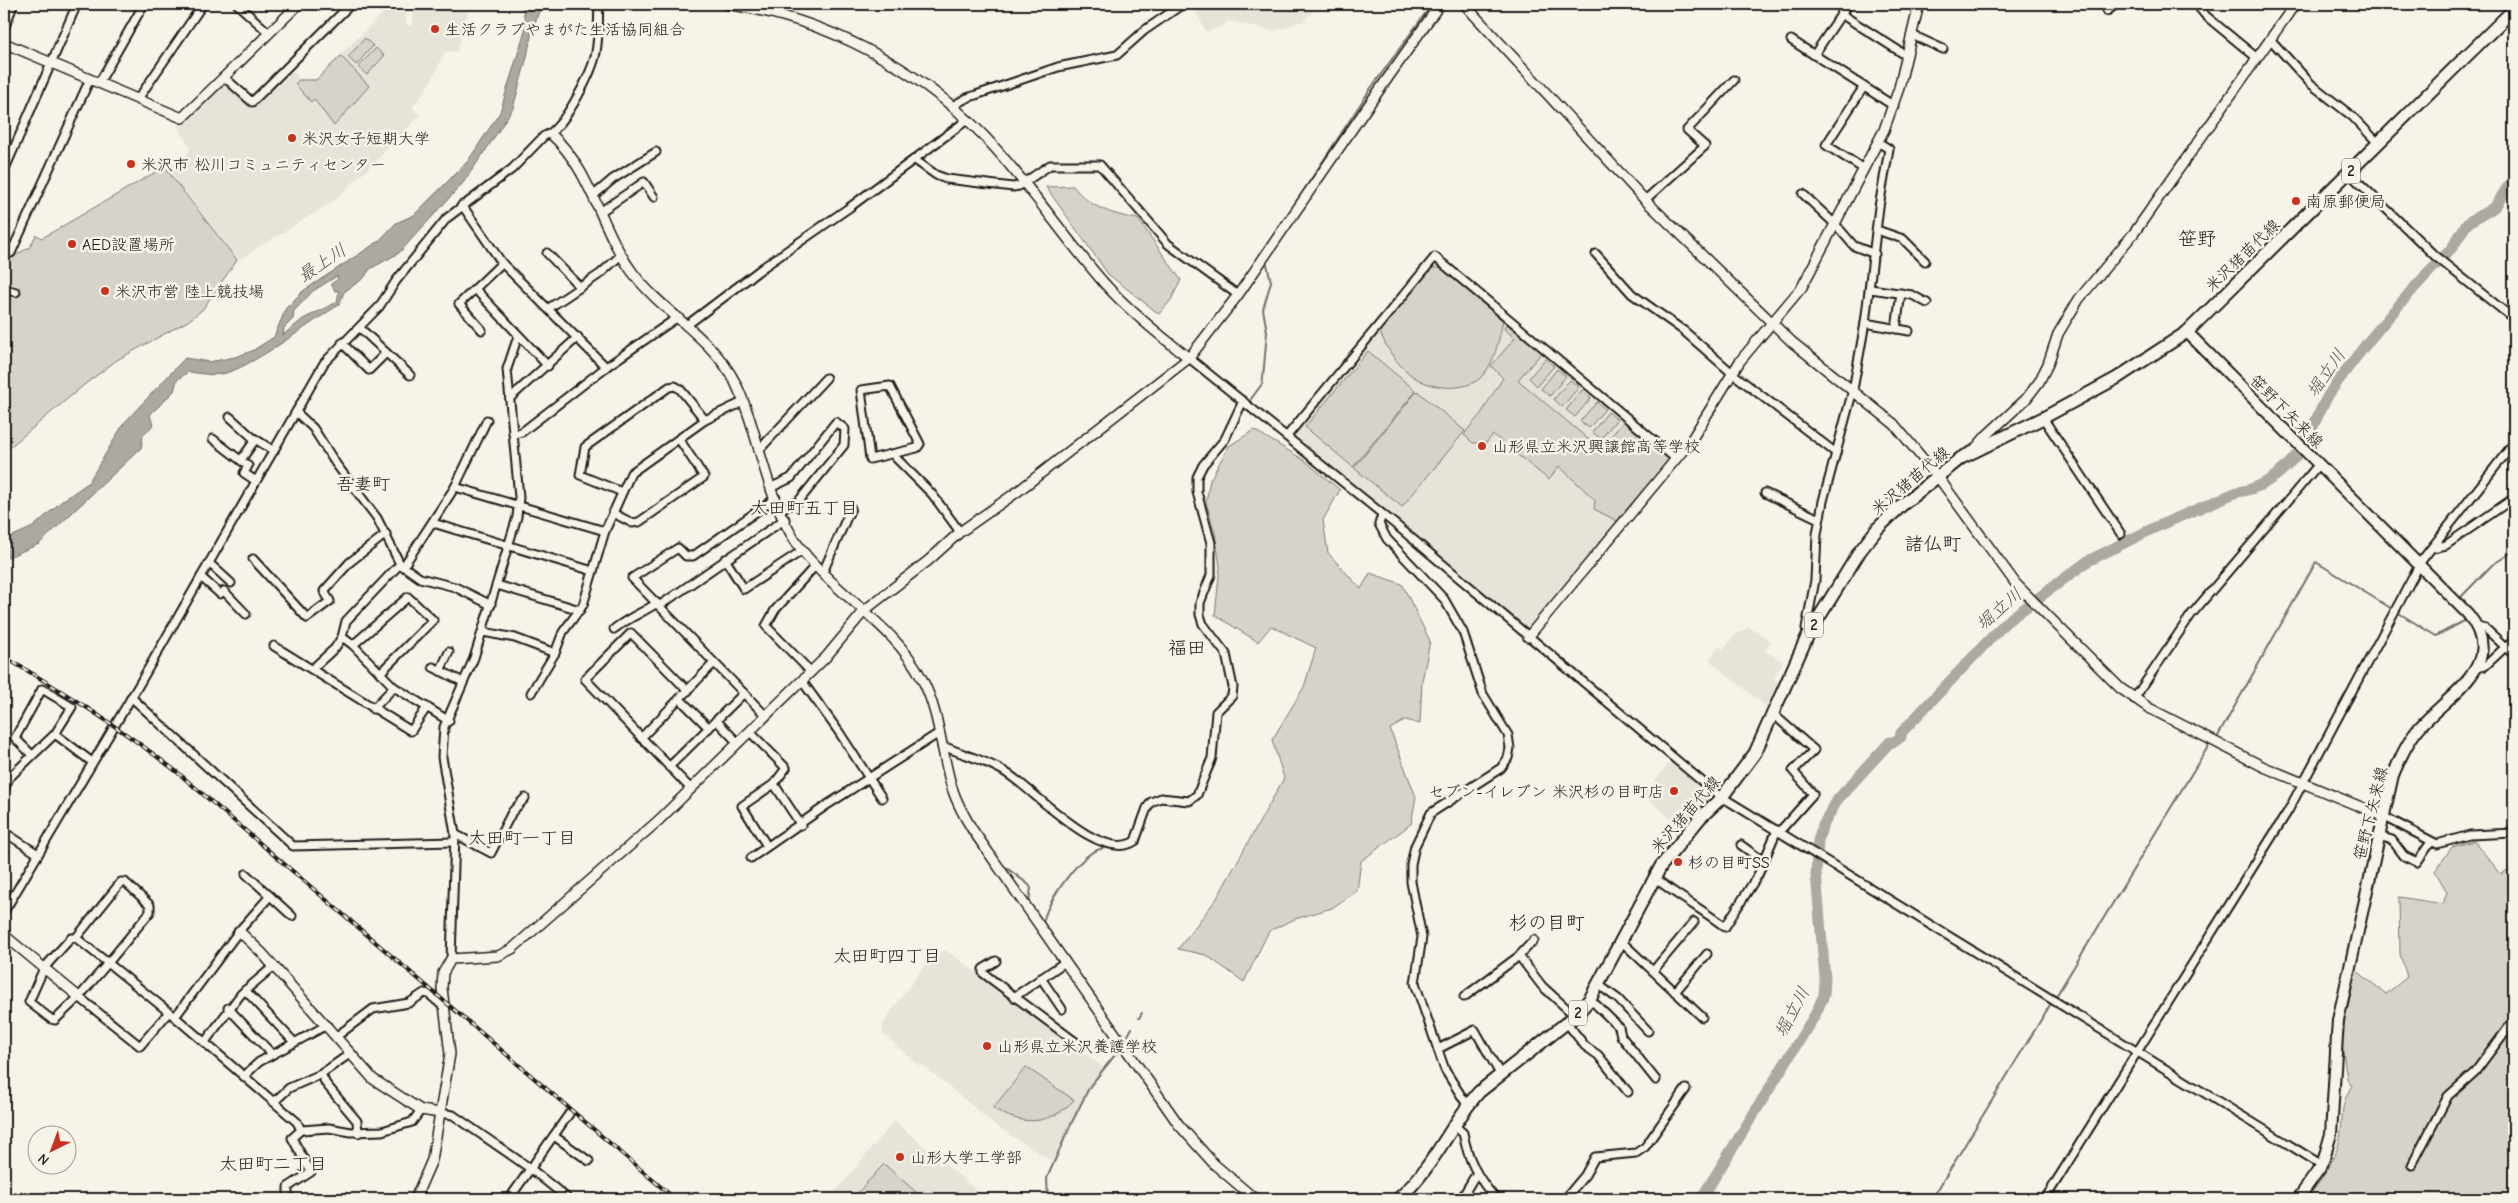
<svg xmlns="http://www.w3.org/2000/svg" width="2518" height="1203" viewBox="0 0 2518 1203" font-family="'Comic Neue','Klee One',sans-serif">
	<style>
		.built { fill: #e6e3d9 }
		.green { fill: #d7d3cb; stroke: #7a7874 }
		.water { fill: #aca9a2; stroke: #72716c; fill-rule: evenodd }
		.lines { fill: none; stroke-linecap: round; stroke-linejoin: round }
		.stream { stroke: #72716c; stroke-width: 2 }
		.river { stroke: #aca9a2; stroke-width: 11 }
		.minor-casing { stroke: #1c1c1c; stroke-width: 11 }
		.tertiary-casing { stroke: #1c1c1c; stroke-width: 12 }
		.secondary-casing { stroke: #1c1c1c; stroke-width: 14 }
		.primary-casing { stroke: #1c1c1c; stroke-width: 15 }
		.minor { stroke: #f7f3e8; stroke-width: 7 }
		.tertiary { stroke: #f7f3e8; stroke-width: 9 }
		.secondary { stroke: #f7f3e8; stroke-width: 10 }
		.primary { stroke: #f7f3e8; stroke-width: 11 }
		.rail-casing { stroke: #1c1c1c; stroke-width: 4 }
		.rail { stroke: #f7f3e8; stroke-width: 2; stroke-dasharray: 5.5; stroke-linecap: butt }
		.poi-dot { fill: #c8321e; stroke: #f7f3e8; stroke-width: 2 }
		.labels { text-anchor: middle; stroke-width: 5; stroke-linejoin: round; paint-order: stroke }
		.shield { fill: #f7f3e8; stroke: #5e5c59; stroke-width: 1 }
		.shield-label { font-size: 15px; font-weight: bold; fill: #1c1c1c }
		.poi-label { font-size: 16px; fill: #1c1c1c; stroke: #f7f3e8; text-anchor: start }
		.street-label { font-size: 16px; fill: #1c1c1c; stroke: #f7f3e8 }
		.water-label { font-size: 18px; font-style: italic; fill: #565452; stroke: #f7f3e8 }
		.neighbourhood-label { font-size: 18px; fill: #1c1c1c; stroke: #f7f3e8 }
		.quarter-label { font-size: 19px; fill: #1c1c1c; stroke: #f7f3e8 }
	</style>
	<rect width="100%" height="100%" fill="#f7f3e8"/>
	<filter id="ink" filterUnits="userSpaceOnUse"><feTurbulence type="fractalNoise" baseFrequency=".02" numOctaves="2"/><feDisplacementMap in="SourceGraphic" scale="10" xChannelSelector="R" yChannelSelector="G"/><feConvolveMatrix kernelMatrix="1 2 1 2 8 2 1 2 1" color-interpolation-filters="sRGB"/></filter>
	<g filter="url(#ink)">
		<g class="built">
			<path d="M415,4H470L457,51L445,52L432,80L412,108L420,115L375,162L331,203L238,260L173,176L171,164L184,161L190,148L177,126L225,79L252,104L289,68L300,79H316L384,12L407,13L406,23L412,27Z"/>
			<path d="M1192,4H1320L1303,21L1275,31L1227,21L1223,26L1206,32Z"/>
			<path d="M1434,259L1672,458L1526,631L1291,435Z"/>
			<path d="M1749,627L1771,641L1765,651L1783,662L1774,679L1782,684L1769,709L1709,660L1719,646L1723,650L1735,635Z"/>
			<path d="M1672,760L1711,793L1712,797L1683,829L1643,795Z"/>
			<path d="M946,950L1104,1068L1090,1086L1053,1162L995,1125L922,1064L919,1066L883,1033L882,1026L892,1010L930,958Z"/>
			<path d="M894,1121L987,1199H817L835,1192Z"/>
		</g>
		<g class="green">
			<path d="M365,38L373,46L356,65L348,57Z"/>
			<path d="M376,48L384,56L367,75L358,67Z"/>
			<path d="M341,56L369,86L334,126L314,99L311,102L295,84L299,80H316Z"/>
			<path d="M166,166L172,177L237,260L202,310L188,321L117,360L84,385L4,452V262L30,247L36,235L42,238Z"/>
			<path d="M1073,186C1089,207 1113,215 1138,219L1181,280L1171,300L1159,314L1108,274L1046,187Z"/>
			<path d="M1431,268H1442L1503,320C1499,339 1495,365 1479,379C1473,384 1465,386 1457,387C1419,391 1393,365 1380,332Z"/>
			<path d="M1507,320L1544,350L1518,380L1600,449L1625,420L1671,458L1617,521L1594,509L1595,500L1559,466L1549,480L1493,435L1486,443H1473L1464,435C1469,426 1480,417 1484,409C1490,398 1496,389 1503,378L1491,366L1515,338L1504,329Z"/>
			<path d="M1368,351L1416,391L1353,467L1305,427Z"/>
			<path d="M1545,359L1554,366L1537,386L1529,378Z"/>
			<path d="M1557,369L1566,376L1550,396L1541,389Z"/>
			<path d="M1570,380L1579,387L1562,407L1554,399Z"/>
			<path d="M1582,390L1591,398L1575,417L1566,410Z"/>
			<path d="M1417,391L1465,431L1402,507L1354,468Z"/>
			<path d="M1597,402L1605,409L1589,428L1580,421Z"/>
			<path d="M1608,412L1617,419L1601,439L1592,432Z"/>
			<path d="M1254,430L1304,460L1340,490L1323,520L1328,553L1361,589L1370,573L1402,584L1430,641L1422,681L1420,724L1406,720L1390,729L1416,797L1411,824L1361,861L1357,891L1332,908L1295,919L1269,931L1244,982L1206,955L1178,949L1217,898L1284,778L1272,740L1304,687L1316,648L1271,626L1258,642L1215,615L1220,567L1215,533L1206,502L1210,480L1229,446Z"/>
			<path d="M2474,841L2501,874L2514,866V1199H2307C2321,1180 2336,1161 2340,1138C2344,1114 2339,1108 2352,1085L2347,1079L2341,1037L2356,970L2386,994L2407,977L2400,954L2399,897L2443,904L2447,892L2435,871L2452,847Z"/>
			<path d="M1026,1067L1074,1100C1051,1125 1022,1127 993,1108Z"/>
			<path d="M884,1164L924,1199H852Z"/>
		</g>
		<path class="water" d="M522,4H540V9L532,31L527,57L513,108L492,141L463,183L399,253L370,269L364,278L344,292L339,305C312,321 250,369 222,374C210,376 200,373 188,372L177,380L174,391L150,415L153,425L143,436L141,448L39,544L4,559V540L33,527L62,501L88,483L124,423L185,358L209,362L235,357L252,351L274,337L286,308L303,291L379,241L396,223L414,215L468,161L500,112L526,27ZM337,276L338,279L331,284L335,291H339L337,302L303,319L283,335L284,328L293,319L294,311L313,291Z"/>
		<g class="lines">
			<g class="stream">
				<path d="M1262,254L1371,88L1432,4"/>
				<path d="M1251,399L1262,384L1263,378L1267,332L1263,309L1271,282L1267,264"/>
				<path d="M1205,468L1225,445L1232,432"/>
				<path d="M1205,510L1214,542"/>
				<path d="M2465,605V601L2461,597L2492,565L2514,551"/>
				<path d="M1213,632L1229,652"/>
				<path d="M1228,705L1237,693"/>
				<path d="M2218,736L2316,562L2436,636L2464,621V615"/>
				<path d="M1158,802L1187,805L1197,801L1215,764L1216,750"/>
				<path d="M968,833L981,850"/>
				<path d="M1123,848L1139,844L1147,819"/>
				<path d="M1003,865L1029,885L1031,888L1029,902L1034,910"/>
				<path d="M1043,923C1047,902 1079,855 1100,849C1105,847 1111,848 1116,848"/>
				<path d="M1090,990L1101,1006"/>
				<path d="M2055,998L2209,745"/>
				<path d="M1139,1018L1142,1013"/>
				<path d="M1125,1041L1132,1028"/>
				<path d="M1048,1199L1047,1178L1071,1124L1090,1086L1119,1050"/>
				<path d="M1932,1199L2050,1005"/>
			</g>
			<path class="river" d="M1701,1199L1815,1015L1824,995L1825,978L1816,874L1818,841L1822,827L1838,799L1890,742H1894L1901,737V733L2006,622L2088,561L2158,526L2237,492C2259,490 2280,475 2294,458C2311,439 2317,412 2331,391C2365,343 2408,293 2449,251C2457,243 2460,232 2468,223C2476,216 2486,214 2494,207C2502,199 2505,187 2514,180"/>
			<defs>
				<g id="minor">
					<path d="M237,4L269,33"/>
					<path d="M2196,4L2206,16L2257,58"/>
					<path d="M2107,11L2117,4"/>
					<path d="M1841,14L1907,56"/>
					<path d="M1912,35L1943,49"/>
					<path d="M2270,39L2311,84L2353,117L2379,144"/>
					<path d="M1791,40L1894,106"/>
					<path d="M1814,55L1848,4"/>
					<path d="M224,77L252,102L351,4"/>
					<path d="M99,83L144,4"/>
					<path d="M1863,88L1826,145L1864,169"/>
					<path d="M138,99L203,4"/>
					<path d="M952,106L967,98L1058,67L1117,55L1145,30L1183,4"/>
					<path d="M915,160L936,175L947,179L1013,187L1019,186L1050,165H1100L1168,244L1238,295"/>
					<path d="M4,171L77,4"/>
					<path d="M2349,173L2435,256L2514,319"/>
					<path d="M1803,194L1836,225L1854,246L1875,254"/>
					<path d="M593,196L613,179L656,152"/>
					<path d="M1645,200L1705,146L1687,130L1734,80"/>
					<path d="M462,205L502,263L606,367"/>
					<path d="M600,212L644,182L654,197"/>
					<path d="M1877,230L1903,239L1925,261"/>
					<path d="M4,253H11L90,79"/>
					<path d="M547,253L580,287"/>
					<path d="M1596,254L1632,294L1684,331L1732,373L1836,453"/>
					<path d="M4,289L16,292"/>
					<path d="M475,289L548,366"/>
					<path d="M1871,289L1912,295L1927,303"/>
					<path d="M549,308L600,274L621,255"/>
					<path d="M1865,323L1909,331"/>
					<path d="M687,325L765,266L850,207L967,120"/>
					<path d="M360,328L410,375"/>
					<path d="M1896,329L1901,293"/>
					<path d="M482,330L459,304L502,263"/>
					<path d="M342,343L369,370L386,353"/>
					<path d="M1189,358L1396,525L1717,794L2322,1165"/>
					<path d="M890,386L920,444L917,448L870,459L861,390Z"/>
					<path d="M510,398L578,337"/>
					<path d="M296,412L313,428L336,464L377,518L400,564L420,578L455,587L491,605"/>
					<path d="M230,417L252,437L274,451"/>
					<path d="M2043,418L2121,534"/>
					<path d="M514,434L522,432L606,367L678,317"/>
					<path d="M1287,436L1435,257L1676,459"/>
					<path d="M213,439L248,466L244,473L256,481"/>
					<path d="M759,450L826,378"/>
					<path d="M895,454L896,458L932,494L960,532"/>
					<path d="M241,460L255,440"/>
					<path d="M455,487L605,531"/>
					<path d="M772,487L791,478L836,422L845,429L844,445L798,502L780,509"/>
					<path d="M622,492L580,475L585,447L669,387L675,386L680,389L705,420"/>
					<path d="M1765,493L1819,519"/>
					<path d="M613,513L632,523L639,522L704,477L679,439"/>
					<path d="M1382,515L1379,524L1387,539L1444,599L1463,632L1483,694L1508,735L1510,748L1508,758L1501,768L1431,813L1415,846L1411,864V882L1422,937L1415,983L1445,1070L1467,1105"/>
					<path d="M433,523L593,571"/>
					<path d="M2432,548L2446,545L2514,498"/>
					<path d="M253,559L307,618L330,601L324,591L350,562L386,534"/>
					<path d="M725,559L744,589L803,550"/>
					<path d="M209,563L231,583"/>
					<path d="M400,564L346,621L342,637L353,645L394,687L449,721"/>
					<path d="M403,567L455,487L487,420"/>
					<path d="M823,572L851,508"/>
					<path d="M201,577L220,594"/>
					<path d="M497,585L580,610"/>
					<path d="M224,591L246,614"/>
					<path d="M659,606L785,519"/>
					<path d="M2477,627L2486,629L2514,655"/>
					<path d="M614,629C628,618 642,613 657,603"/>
					<path d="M483,632L515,638L555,653"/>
					<path d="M1808,635L1806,628L1815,580L1817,534L1823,501L1853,390L1865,323L1879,207L1889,149L1878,142"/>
					<path d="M353,645L408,597L433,620L380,673"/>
					<path d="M274,646L411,731L427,707"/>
					<path d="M433,667L463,682"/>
					<path d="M4,668V665"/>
					<path d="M2477,668L2485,666L2514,639"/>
					<path d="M312,669L335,648L342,637"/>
					<path d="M440,671L449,652"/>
					<path d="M811,672L766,626L775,610L816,565"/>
					<path d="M802,681L839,732L882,798"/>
					<path d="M688,691L631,633L585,679L691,789"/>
					<path d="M531,693L555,653L563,632L583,605L605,531L631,473L705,420L743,402"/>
					<path d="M131,697L293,846L454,842"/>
					<path d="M680,699L709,728"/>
					<path d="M2134,699L2191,615L2319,464"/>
					<path d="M373,709L394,687"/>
					<path d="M1773,714L1814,750L1793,771L1813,794L1780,831"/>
					<path d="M766,716L632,578L678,548L686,556H693L776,498"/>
					<path d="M716,720L738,743"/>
					<path d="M750,732L786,768L774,784"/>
					<path d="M641,738L714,663"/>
					<path d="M942,748H948C967,756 991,762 1008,774C1035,791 1101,864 1135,841L1147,808L1151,802L1161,798L1189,801L1197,795L1212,758L1216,712L1232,696L1233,687L1226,654L1203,624L1200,615V603L1211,575V543L1197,492V477L1203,465L1225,439L1243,401"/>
					<path d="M32,755L15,738L42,689L72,707L55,734L92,762"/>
					<path d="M669,767L744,693"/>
					<path d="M4,790L9,778L55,734"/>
					<path d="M2383,816L2437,844L2470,835L2514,833"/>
					<path d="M4,832L38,854"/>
					<path d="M455,834L491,853L512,812L525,798"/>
					<path d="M2379,836L2392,840L2404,856L2417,862L2431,842"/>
					<path d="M1741,845L1763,861"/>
					<path d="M767,846L742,806L774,784L801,825"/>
					<path d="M751,858L827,805L939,733"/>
					<path d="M246,874L292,916"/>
					<path d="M1655,878C1677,896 1702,909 1725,927L1758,875L1777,830"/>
					<path d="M4,912L140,683L324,363L379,307L396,281L447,218L512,169L544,136C562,132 590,76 595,57C599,41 598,21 599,4"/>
					<path d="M76,938L108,963L150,912V905L125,882H121L76,938H71L44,968L29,1002L51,1019L55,1020L79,997L108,963L175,1017L297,1122L301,1130L329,1128L351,1132L382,1131L412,1122L421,1110"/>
					<path d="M1622,942L1702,1017"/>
					<path d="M1519,956L1542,986L1575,1016"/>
					<path d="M451,959L455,834L442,757L444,727L474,658L517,517L519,497L507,369L518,336"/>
					<path d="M996,961L983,969V973L1081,1046"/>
					<path d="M1653,971L1694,922"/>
					<path d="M1041,978L1062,1009"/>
					<path d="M1599,985L1618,999L1648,1031"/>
					<path d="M245,990L294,1042"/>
					<path d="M1675,992L1707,954"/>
					<path d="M79,997L140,1046L169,1012"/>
					<path d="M1014,997L1065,962"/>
					<path d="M1464,997L1519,956L1534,940"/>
					<path d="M1590,999L1619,1027L1621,1036L1656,1080"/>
					<path d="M228,1008L272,1054"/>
					<path d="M175,1017L239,931L270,896"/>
					<path d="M1567,1023L1585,1046L1598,1055L1628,1092"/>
					<path d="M337,1036L373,1009L409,1003L424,993L429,994L445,1008"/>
					<path d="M205,1042L241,994L274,966"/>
					<path d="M1438,1049L1475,1030L1500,1074"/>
					<path d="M321,1074L326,1084L357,1121L358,1133"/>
					<path d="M244,1076L259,1062L327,1025"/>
					<path d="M274,1102L289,1088L321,1074L351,1053"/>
					<path d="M440,1113L453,1115L531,1169L567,1198"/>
					<path d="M1455,1126L1463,1133C1468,1160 1478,1179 1496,1199"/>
					<path d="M554,1136L589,1161"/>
					<path d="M2412,1165L2448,1096L2475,1072L2514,1020"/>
					<path d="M291,1199L288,1196V1187L311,1172L292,1138L301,1130"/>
					<path d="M509,1199L569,1114"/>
					<path d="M1461,1199L1476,1174"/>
					<path d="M1565,1199L1585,1175L1595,1157L1636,1153L1645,1147L1686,1089"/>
					<path d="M2045,1199L2288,811L2422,560L2514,443"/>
				</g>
				<g id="tertiary">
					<path d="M726,4C823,18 915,65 984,136C1028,182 1062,235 1104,283C1129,311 1159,335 1189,358"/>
					<path d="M1464,4L1645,200L1792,342L1894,424L1938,477L2016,584L2120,688L2149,708L2264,767L2383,816"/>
					<path d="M4,43L182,118L299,4"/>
					<path d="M551,134C593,172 600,229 633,273C663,313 711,336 735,382C760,433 764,494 796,542C832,594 893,622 922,679C940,713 941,752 952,788C957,803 964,816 972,829L1179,1125L1214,1164L1255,1199"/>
					<path d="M1975,449L1987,435L2026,399L2039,382L2048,364L2058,334L2079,299L2134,233L2295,4"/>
					<path d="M1528,637L1690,442L1740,361L1802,287L1884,130L1899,88L1919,4"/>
					<path d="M239,931L262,953L373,1079L421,1110L440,1113"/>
					<path d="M4,935L79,997"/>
					<path d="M415,1199L432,1160L450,1054L442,988L443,973L451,959L498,956L512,949L659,820L826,657L865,610L929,560L960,532L1017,492L1189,358L1238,295L1368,106L1440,4"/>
				</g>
				<g id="secondary">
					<path d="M4,25L12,4"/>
					<path d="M2187,332L2468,614C2509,665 2448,694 2419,728C2407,742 2400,759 2393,775L2338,1020L2331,1134L2322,1165L2298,1199"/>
				</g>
				<path id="primary" d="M1398,1199C1433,1169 1449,1126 1479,1092L1575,1016L1590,999L1661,866L1700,818L1722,797L1755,753L1808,635L1860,551L1878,528L1903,504L1961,458L2043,418L2117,378L2187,332L2514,9"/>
			</defs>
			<use href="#minor" class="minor-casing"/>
			<use href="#tertiary" class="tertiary-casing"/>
			<use href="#secondary" class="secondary-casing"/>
			<use href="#primary" class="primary-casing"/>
			<use href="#minor" class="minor"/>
			<use href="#tertiary" class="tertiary"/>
			<use href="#secondary" class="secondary"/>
			<use href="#primary" class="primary"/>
			<defs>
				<path id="rail" d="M4,657C65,692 122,729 177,772L675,1199"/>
			</defs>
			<use href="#rail" class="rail-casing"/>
			<use href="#rail" class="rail"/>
		</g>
	</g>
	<g class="poi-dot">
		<circle cx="435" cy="29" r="5"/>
		<circle cx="292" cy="138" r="5"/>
		<circle cx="131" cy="164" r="5"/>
		<circle cx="2296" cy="201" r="5"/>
		<circle cx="72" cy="244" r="5"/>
		<circle cx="105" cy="291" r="5"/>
		<circle cx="1482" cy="446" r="5"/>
		<circle cx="1674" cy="791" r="5"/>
		<circle cx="1678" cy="862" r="5"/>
		<circle cx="987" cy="1046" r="5"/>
		<circle cx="900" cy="1157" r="5"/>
	</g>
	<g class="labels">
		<g class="shield">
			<rect x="2342" y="158.5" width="18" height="25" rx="4"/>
			<rect x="1805" y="612.5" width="18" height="25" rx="4"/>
			<rect x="1569" y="1000.5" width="18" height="25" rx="4"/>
		</g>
		<g class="shield-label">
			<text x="2351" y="176">2</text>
			<text x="1814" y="630">2</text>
			<text x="1578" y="1018">2</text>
		</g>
		<g class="poi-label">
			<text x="445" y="35">生活クラブやまがた生活協同組合</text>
			<text x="302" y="144">米沢女子短期大学</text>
			<text x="141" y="170">米沢市 松川コミュニティセンター</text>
			<text x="2306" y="207">南原郵便局</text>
			<text x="82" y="250">AED設置場所</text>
			<text x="115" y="297">米沢市営 陸上競技場</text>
			<text x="1492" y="452">山形県立米沢興譲館高等学校</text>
			<text x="1664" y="797" text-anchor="end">セブン-イレブン 米沢杉の目町店</text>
			<text x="1688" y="868">杉の目町SS</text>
			<text x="997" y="1052">山形県立米沢養護学校</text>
			<text x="910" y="1163">山形大学工学部</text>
		</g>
		<g class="street-label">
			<text transform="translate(2242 255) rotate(-44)" y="6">米沢猪苗代線</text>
			<text transform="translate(2287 411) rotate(45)" y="6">笹野下矢来線</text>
			<text transform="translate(1910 480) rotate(-40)" y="6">米沢猪苗代線</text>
			<text transform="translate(2370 813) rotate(-76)" y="6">笹野下矢来線</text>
			<text transform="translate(1685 814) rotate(-49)" y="6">米沢猪苗代線</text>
		</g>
		<g class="water-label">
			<text transform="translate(322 263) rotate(-34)" y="6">最上川</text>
			<text transform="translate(2326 373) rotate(-55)" y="6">堀立川</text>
			<text transform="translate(1999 609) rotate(-41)" y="6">堀立川</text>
			<text transform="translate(1792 1012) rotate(-62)" y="6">堀立川</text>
		</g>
		<g class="neighbourhood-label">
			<text x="363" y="490">吾妻町</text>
			<text x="804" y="514">太田町五丁目</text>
			<text x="522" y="844">太田町一丁目</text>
			<text x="887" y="962">太田町四丁目</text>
			<text x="273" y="1170">太田町二丁目</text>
		</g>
		<g class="quarter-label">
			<text x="2197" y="245">笹野</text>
			<text x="1933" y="550">諸仏町</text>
			<text x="1187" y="654">福田</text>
			<text x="1547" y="929">杉の目町</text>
		</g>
	</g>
	<rect width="2518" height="1203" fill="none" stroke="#f7f3e8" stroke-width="20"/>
	<rect x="10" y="10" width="2498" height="1183" fill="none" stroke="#1c1c1c" stroke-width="2" filter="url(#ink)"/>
	<g transform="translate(52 1150) rotate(222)"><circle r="24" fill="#f7f3e8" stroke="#9f9d96"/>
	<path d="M0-4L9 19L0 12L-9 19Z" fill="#c8321e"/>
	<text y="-8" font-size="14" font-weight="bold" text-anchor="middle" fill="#1c1c1c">N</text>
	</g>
</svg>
